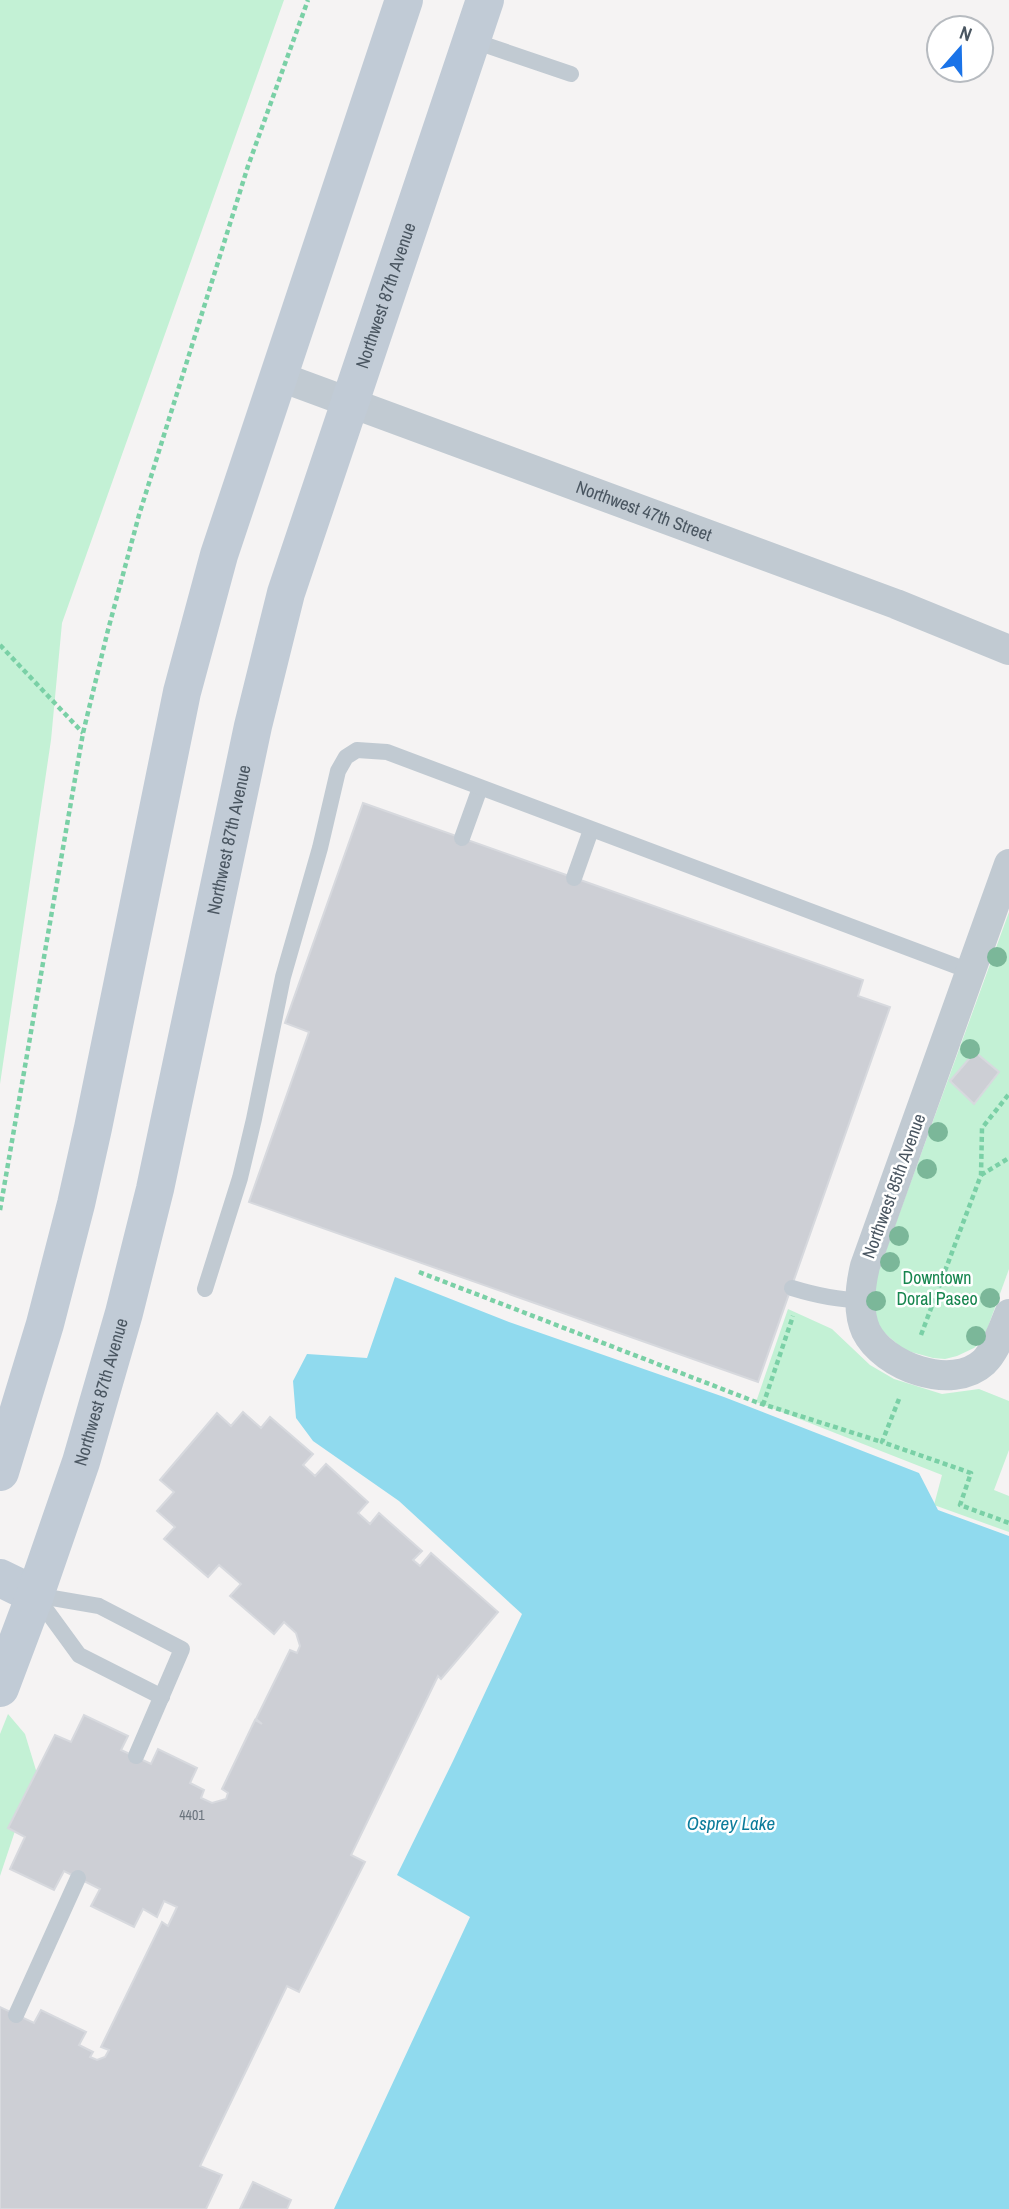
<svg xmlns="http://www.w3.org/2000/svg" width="1009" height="2209" viewBox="0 0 1009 2209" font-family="'Archivo Narrow',sans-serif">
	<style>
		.green { fill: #c3f1d5 }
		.water { fill: #90daee }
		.building { fill: #cdcfd5; stroke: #d7d9de; stroke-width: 2 }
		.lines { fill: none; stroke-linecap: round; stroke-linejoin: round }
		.path { stroke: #7ad0a6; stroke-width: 4.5; stroke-dasharray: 5 3.5; stroke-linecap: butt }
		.lane { stroke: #c1cad2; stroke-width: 16 }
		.street { stroke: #c1cad2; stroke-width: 30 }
		.secondary { stroke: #c1cbd6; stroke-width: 38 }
		.tree { fill: #7bb799 }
		.labels { text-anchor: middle; stroke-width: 5; stroke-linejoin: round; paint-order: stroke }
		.number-label { font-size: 14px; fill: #6b747e }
		.street-label { font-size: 18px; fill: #4a5661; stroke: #fff }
		.park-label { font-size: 18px; fill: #17864f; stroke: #fff }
		.water-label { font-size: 19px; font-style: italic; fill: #0c7c9b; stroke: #fff }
	</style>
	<rect width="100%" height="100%" fill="#f5f3f3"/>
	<g class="green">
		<path d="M0,0H284L62,623L51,740L0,1084Z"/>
		<path d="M1009,912V1269L985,1335L980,1343L974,1348L957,1356L945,1359L933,1358L904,1350L879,1328L871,1308L873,1286Z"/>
		<path d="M788,1309L832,1329L870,1365L894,1379L942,1394L979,1389L1009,1401V1450L994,1490L1009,1496V1532L934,1505L942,1475L756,1402Z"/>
		<path d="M8,1714L25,1734L39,1780L20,1816L0,1876V1734Z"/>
	</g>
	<path class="water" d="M395,1277L509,1322L724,1397L919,1473L938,1510L1009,1536V2209H334L470,1917L397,1875L453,1761L522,1614L399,1501L313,1441L296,1418L293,1381L307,1354L367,1358Z"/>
	<g class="building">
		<path d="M363,803L863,980L858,996L890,1007L758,1382L249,1202L309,1032L285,1023Z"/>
		<path d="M975,1052L999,1072L974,1104L950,1081Z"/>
		<path d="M243,1412L261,1428L270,1417L313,1454L303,1465L315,1476L326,1464L368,1502L358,1513L370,1524L379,1513L422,1551L413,1560L420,1566L431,1553L498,1612L441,1679L438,1676L351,1855L365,1862L299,1992L287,1986L200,2166L222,2175L206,2209H0V2007L34,2023L41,2010L86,2032L79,2045L93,2052L90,2057L97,2060L105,2057L109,2050L101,2047L162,1922L168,1926L177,1907L164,1901L157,1917L143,1909L134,1927L91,1906L100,1889L64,1871L54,1890L10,1869L25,1837L8,1828L55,1735L71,1742L84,1715L128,1736L121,1750L151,1764L158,1749L197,1768L190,1783L204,1790L201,1798L212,1803L226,1799L228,1793L222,1789L255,1720L262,1724L256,1719L290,1650L297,1653L300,1646L296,1633L284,1622L274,1634L230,1596L241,1584L219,1565L208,1577L164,1539L175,1527L157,1511L174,1492L160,1480L217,1413L231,1426Z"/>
		<path d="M253,2182L291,2200L287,2209H240Z"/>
	</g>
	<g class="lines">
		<g class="path">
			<path d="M0,645L83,733"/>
			<path d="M981,1175L1009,1158"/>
			<path d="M0,1210L83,733L108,630L139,515L248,166L308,0"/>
			<path d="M419,1272L756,1402L882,1442"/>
			<path d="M921,1335L981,1175L982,1128L1009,1094"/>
			<path d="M899,1399L882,1442L971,1473L960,1505L1009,1523"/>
			<path d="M763,1405L793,1316"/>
		</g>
		<g class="lane">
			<path d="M471,40L571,74"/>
			<path d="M462,838L480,788"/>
			<path d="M574,878L591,830"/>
			<path d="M792,1288C815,1295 836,1300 860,1300"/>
			<path d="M205,1289L240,1178L254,1119L283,977L320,848L338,771L346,757L357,750L387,752L972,972"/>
			<path d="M35,1595L99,1606L182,1649L136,1756"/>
			<path d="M36,1596L79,1655L162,1697"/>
			<path d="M16,2015L78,1878"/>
		</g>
		<g class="street">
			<path id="s1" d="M278,376L896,604L1009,650"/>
			<path d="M1009,864L865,1266C860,1287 857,1311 866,1331C883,1366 952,1392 984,1362C996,1350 1003,1329 1009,1314"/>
		</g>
		<g class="secondary">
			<path d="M0,1472L45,1324L76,1204L93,1128L182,692L219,555L404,0"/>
			<path d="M0,1578L35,1595"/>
			<path id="s2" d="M0,1688L35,1595L81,1462L124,1313L155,1189L253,726L286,593L485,0"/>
		</g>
	</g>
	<g class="tree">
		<circle cx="997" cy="957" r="10"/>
		<circle cx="970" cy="1049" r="10"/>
		<circle cx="938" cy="1132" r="10"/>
		<circle cx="927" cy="1169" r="10"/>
		<circle cx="899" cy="1236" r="10"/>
		<circle cx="890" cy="1262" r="10"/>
		<circle cx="990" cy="1298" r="10"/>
		<circle cx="876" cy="1301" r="10"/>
		<circle cx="976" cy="1336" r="10"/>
	</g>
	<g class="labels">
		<g class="number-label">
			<text x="192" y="1820">4401</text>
		</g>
		<g class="street-label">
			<text dy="6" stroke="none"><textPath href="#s2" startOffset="1447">Northwest 87th Avenue</textPath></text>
			<text dy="6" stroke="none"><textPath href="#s1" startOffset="390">Northwest 47th Street</textPath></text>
			<text dy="6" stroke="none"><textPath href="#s2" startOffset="880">Northwest 87th Avenue</textPath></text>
			<text transform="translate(894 1186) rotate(-70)" y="6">Northwest 85th Avenue</text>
			<text dy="6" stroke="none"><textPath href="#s2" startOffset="313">Northwest 87th Avenue</textPath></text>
		</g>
		<g class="park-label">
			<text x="937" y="1284">Downtown<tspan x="937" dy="21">Doral Paseo</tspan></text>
		</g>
		<g class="water-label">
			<text x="731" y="1830">Osprey Lake</text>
		</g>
	</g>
	<g transform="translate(960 49) rotate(20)"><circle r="33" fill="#ffffff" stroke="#b7bbc0" stroke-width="2"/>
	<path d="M0-5L12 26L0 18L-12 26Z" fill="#1a73e8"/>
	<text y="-10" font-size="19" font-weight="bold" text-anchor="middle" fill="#4a5661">N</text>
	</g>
</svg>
